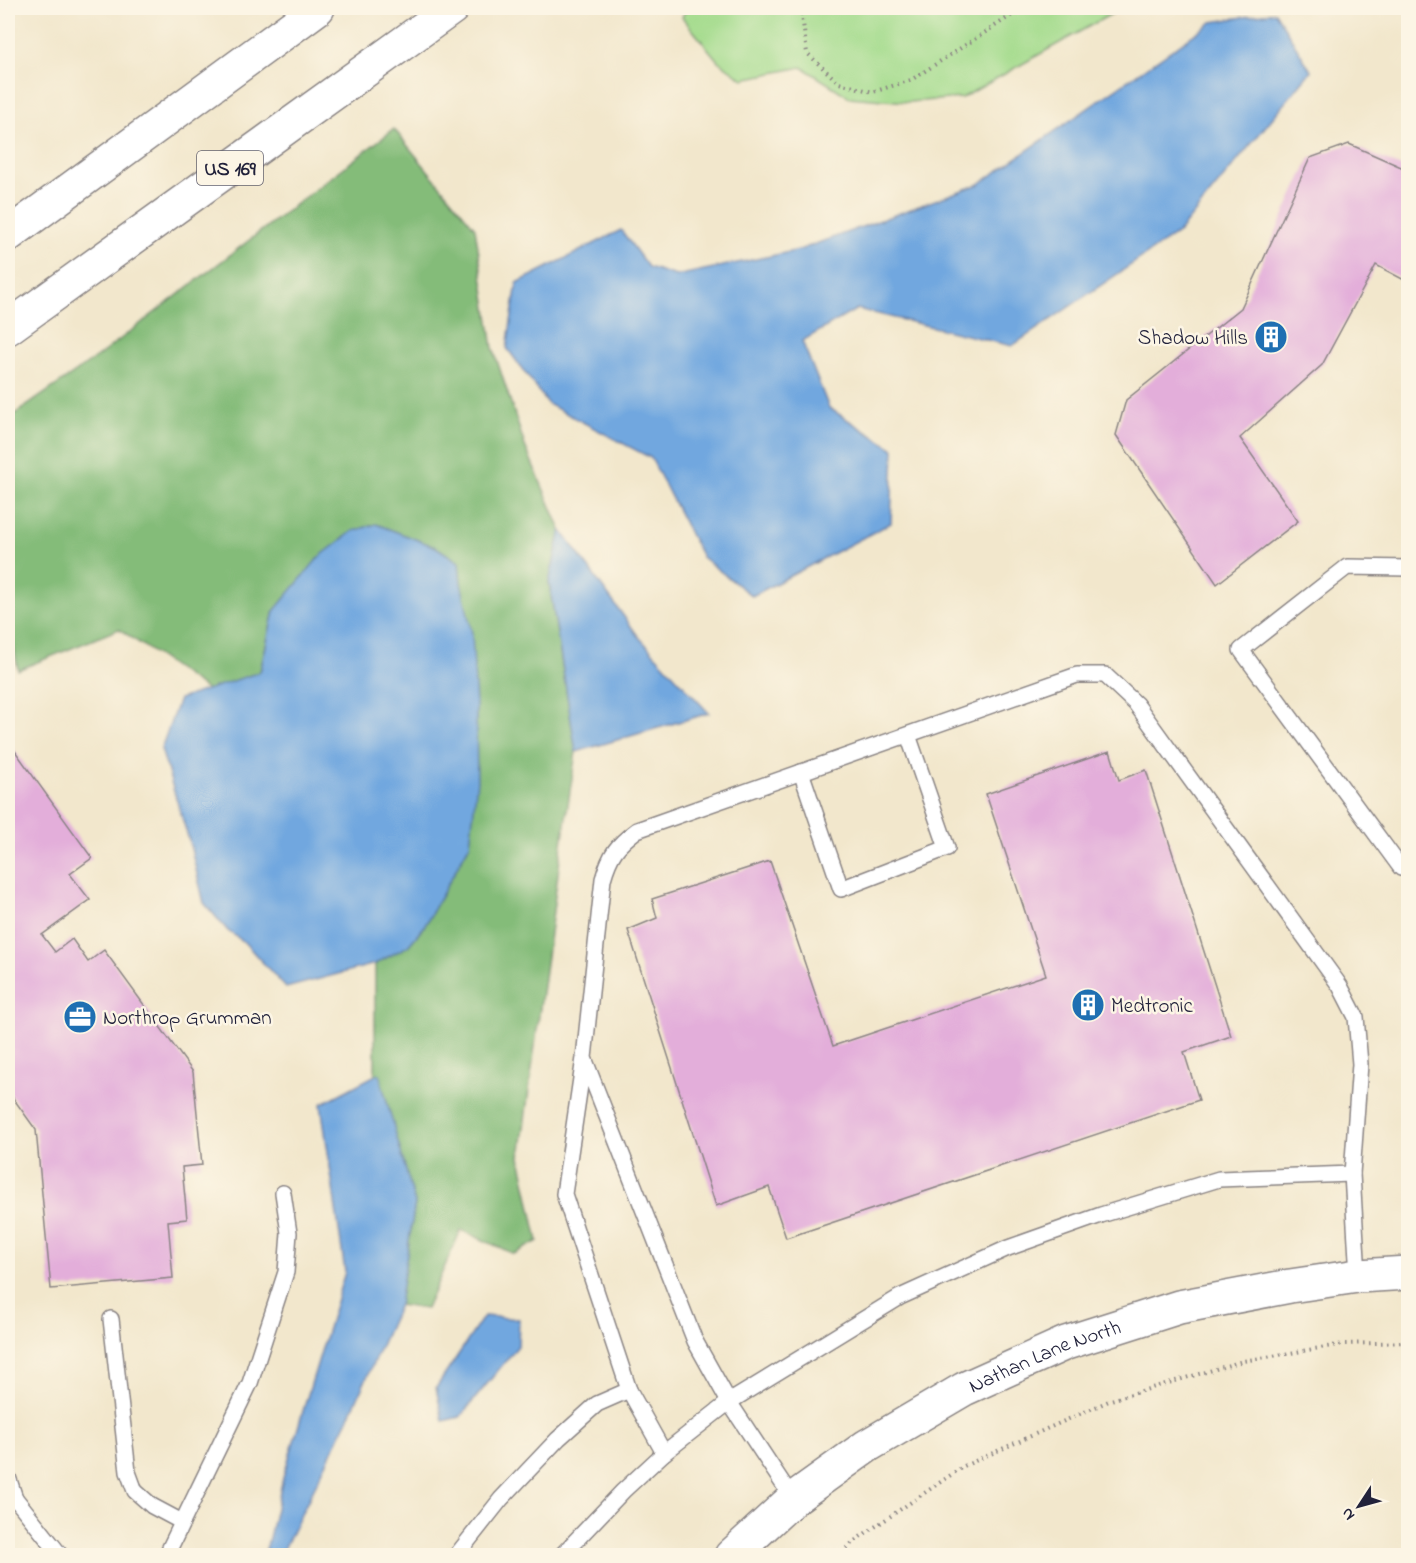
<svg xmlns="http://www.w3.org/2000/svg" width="1416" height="1563" viewBox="0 0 1416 1563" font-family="'Indie Flower',sans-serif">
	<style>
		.green { fill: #a5dc8e; stroke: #647f64; stroke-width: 1.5 }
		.forest { fill: #84bc79; stroke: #536f5a; stroke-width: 1.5 }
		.water { fill: #71a7df; stroke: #4a648d; stroke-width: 1.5 }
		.building { fill: #e3aeda }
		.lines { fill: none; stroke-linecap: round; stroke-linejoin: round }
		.lane-casing { stroke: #8a8484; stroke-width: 18 }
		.secondary-casing { stroke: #8a8484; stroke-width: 36 }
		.highway-casing { stroke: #8a8484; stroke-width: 36 }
		.path { stroke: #8a8484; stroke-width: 4; stroke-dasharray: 1.5 4.5; stroke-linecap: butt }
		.lane { stroke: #fff; stroke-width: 15 }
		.secondary { stroke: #fff; stroke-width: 33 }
		.highway { stroke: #fff; stroke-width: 33 }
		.labels { text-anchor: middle; stroke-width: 5; stroke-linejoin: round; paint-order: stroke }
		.shield { fill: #fcf5e5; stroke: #63616e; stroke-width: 1.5 }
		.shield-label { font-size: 20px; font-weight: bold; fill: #22223b }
		.poi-label { font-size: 21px; fill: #22223b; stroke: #fcf5e5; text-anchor: start }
		.street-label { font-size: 21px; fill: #22223b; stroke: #fcf5e5 }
	</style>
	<rect width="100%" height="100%" fill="#fcf5e5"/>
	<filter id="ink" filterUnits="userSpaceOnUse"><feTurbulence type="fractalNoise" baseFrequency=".0167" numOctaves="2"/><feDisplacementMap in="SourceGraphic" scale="12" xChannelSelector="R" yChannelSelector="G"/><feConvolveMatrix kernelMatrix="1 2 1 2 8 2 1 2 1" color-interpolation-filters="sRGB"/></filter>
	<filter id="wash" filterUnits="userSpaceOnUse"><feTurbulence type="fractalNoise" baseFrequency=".008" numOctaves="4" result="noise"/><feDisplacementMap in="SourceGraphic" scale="24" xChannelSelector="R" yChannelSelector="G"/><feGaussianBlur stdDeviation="1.35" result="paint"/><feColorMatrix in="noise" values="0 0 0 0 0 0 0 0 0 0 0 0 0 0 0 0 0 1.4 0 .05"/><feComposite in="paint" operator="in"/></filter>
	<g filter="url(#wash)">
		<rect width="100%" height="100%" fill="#f2e7cc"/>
		<path class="green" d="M687,8H1119L1120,9L962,98L908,102L849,97L802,67L743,79L718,61L682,17Z"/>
		<path class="forest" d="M394,129L475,228L493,348L525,446L561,530L549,583L576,752L562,844L520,1157L538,1241L514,1254L461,1230L426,1309L399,1305L415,1203L375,1075V964L408,946L424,927L470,844L459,562L274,611L260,672L207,690L119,629L18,670L8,613V419L97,357Z"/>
		<g class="water">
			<path d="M1275,12L1311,71L1179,232L1012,346L857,309L802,341L829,408L894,449L891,523L752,596L702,557L651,458L548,404L507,348L517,283L621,230L648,267L676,276L799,250L979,184L1212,22Z"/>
			<path d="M376,524L436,547L459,562L461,583L472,633L476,704L477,781L470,844L424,927L408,946L375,964L286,988L244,942L228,931L204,903L189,840L161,749L179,699L260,672L274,611L319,557L353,531Z"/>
			<path d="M561,530L638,636L709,713L576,752L549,582Z"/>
			<path d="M379,1073L415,1203L399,1305L351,1413L281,1555H265L284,1474L345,1272L321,1104Z"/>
			<path d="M484,1316L519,1319L518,1346L460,1417L443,1421L436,1388Z"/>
		</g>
		<g id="blocks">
			<g class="building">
				<path d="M1349,144L1408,170V282L1376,265L1322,365L1240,438L1298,521L1217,584L1116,435L1126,400L1241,308L1310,158Z"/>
				<path d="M10,744L92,858L70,874L90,900L42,935L55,952L72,939L88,962L104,950L193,1072L202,1165L182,1167L187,1219L168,1221L173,1278L51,1289L36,1130L8,1091V746Z"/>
				<path d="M1110,751L1119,780L1146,770L1231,1036L1184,1052L1199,1100L786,1238L769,1187L716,1206L628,930L657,918L652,899L770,861L833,1046L1046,975L986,794Z"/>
			</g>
		</g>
	</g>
	<g filter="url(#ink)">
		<use href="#blocks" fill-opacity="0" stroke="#8a8484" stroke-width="1.5"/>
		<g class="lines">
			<defs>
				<g id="lane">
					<path d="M1408,568L1347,567L1241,650L1401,868L1408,863"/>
					<path d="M801,772L841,889L947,848L908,735"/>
					<path d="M1352,1174L1358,1276"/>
					<path d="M111,1319L128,1472L135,1491L152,1506L182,1522"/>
					<path d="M629,1390L664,1453"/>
					<path d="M8,1477L15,1498"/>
					<path d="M8,1501L15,1498L61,1556"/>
					<path d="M166,1556L250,1383L286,1272L289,1233L283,1193"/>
					<path d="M456,1556L501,1499L558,1439L597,1404L629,1390L564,1194L584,1058L603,879C610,854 617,845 637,830L1077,675H1105L1136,704L1340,986L1356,1017L1360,1064L1352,1174L1219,1179L1101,1215L1008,1248L900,1297L729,1402L695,1341L584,1058"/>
					<path d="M561,1556L623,1491L664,1453L729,1402L793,1499"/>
				</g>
				<g id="secondary">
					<path id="s1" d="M731,1556L793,1499L867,1446L964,1389L1066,1343L1179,1307L1290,1286L1358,1276L1408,1273"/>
				</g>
				<g id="highway">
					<path d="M8,235L318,8"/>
					<path d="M8,328L452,8"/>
				</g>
			</defs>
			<use href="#lane" class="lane-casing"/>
			<use href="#secondary" class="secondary-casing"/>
			<use href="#highway" class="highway-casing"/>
			<g class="path">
				<path d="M801,8L807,53L839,83L873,92L911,80L1023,8"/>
				<path d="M837,1556L857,1539L964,1466L1111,1400L1243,1361L1344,1344L1408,1342"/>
			</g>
			<use href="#lane" class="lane"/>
			<use href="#secondary" class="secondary"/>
			<use href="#highway" class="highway"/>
		</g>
	</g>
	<defs>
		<symbol id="building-disc" viewBox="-11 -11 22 22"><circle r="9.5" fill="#1f6fb2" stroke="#fcf5e5"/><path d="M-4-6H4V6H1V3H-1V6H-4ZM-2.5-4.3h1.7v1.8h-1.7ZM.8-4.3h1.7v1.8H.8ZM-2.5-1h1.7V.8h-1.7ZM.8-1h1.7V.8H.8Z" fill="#fff"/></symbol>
		<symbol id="office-disc" viewBox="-11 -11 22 22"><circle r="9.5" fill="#1f6fb2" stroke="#fcf5e5"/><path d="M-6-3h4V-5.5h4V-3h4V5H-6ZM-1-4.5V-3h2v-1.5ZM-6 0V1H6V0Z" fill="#fff"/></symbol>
	</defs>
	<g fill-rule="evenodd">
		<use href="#building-disc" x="1252" y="318" width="38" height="38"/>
		<use href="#building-disc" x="1069" y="986" width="38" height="38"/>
		<use href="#office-disc" x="61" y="998" width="38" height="38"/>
	</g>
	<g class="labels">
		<rect class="shield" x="197" y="151" width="66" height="34" rx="4.5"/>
		<g class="shield-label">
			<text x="230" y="175">US 169</text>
		</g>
		<g class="poi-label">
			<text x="1248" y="344" text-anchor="end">Shadow Hills</text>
			<text x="1111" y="1012">Medtronic</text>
			<text x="103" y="1024">Northrop Grumman</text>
		</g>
		<g class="street-label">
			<text dy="7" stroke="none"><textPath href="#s1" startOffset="375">Nathan Lane North</textPath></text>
		</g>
	</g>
	<rect width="1416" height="1563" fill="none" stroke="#fcf5e5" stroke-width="30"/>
	<g transform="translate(1359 1506) rotate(234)" stroke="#fcf5e5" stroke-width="4.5" paint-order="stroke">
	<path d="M0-4.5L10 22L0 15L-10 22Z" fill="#22223b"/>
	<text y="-9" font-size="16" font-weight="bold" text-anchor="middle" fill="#22223b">N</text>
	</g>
</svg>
